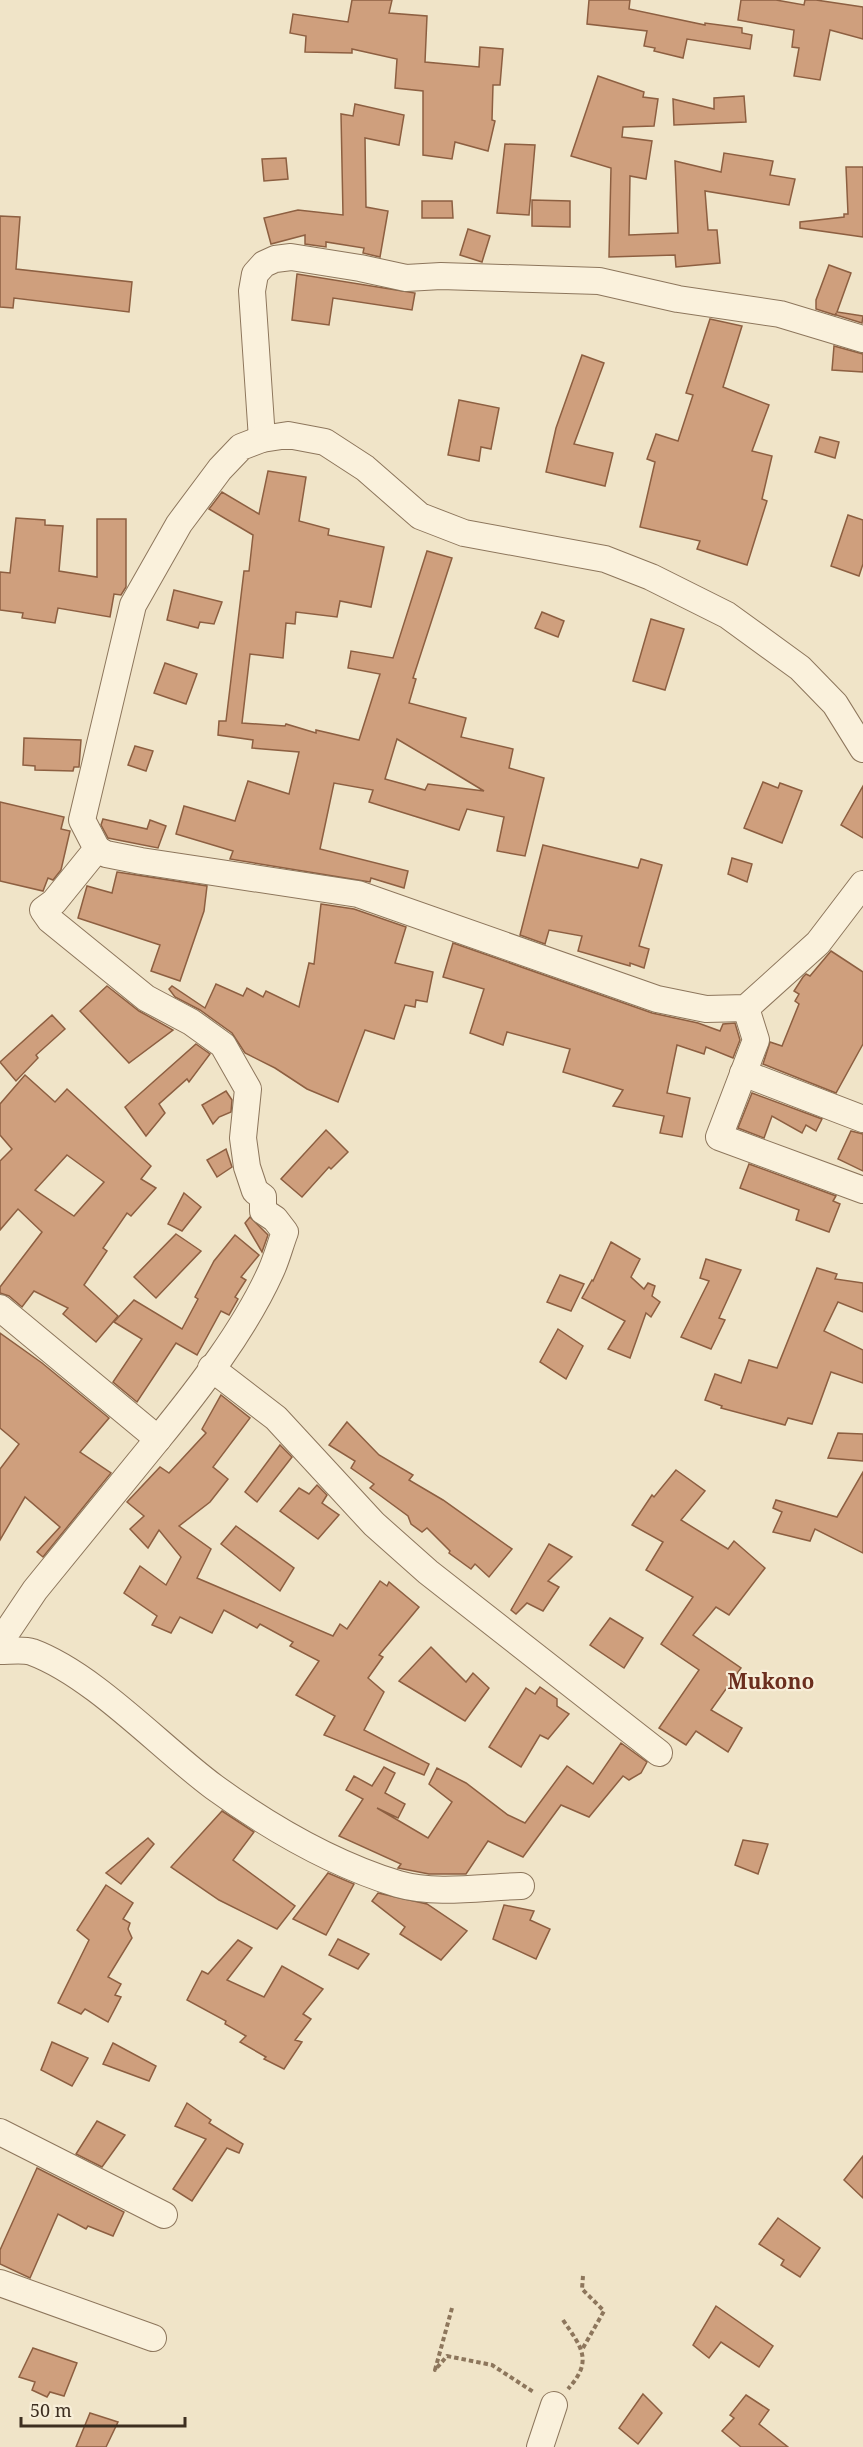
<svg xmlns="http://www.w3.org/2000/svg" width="863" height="2447" viewBox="0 0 863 2447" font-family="'Noto Serif',serif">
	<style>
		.building { fill: #cf9f7d; stroke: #8d5f41; stroke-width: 1.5; fill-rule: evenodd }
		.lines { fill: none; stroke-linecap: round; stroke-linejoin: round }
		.minor-casing { stroke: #8d765c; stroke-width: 28 }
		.path { stroke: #8d765c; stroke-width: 4; stroke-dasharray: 4.5 3; stroke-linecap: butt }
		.minor { stroke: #faf1dc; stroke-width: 26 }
		.labels { text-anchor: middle; stroke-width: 4.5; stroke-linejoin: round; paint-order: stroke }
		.quarter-label { font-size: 21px; font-weight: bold; fill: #6b2e1e; stroke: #f7eed8 }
	</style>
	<rect width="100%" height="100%" fill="#f0e4c8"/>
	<g class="building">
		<path d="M352,0H392L389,13L427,16L425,62L479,67L480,47L503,49L500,85H493L492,120L495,121L488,151L455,142L452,159L423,155V91L395,88L397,59L352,49V53L305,52L306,36L290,33L293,14L348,22Z"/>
		<path d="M589,0H630L629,9L705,25V23L742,28V33L752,35L750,49L687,39L683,58L654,51L655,48L644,46L647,31L587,24Z"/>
		<path d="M741,0H776L804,5L805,0H816L863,7V39L830,30L820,80L794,76L799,48L792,47L794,30L738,20Z"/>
		<path d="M598,76L644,92L643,97L658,99L654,126L623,127L622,137L652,141L646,179L630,176L629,235L678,233L675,161L721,172L724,153L773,161L770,175L795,179L789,205L705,191L708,230H717L720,263L676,267L675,255L609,257L611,168L571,156Z"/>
		<path d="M744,96L746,122L674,125L673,99L714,109V98Z"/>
		<path d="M355,104L404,115L399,145L365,138L366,207L388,211L380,257L363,253L364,248L326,242V247L305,244V235L271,244L264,218L298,210L343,215L341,114L353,116Z"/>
		<path d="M505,144L535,145L529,215L497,213Z"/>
		<path d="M286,158L288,179L264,181L262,159Z"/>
		<path d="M846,167H863V237L800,228V222L844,217V214H848Z"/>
		<path d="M532,200L570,201V227L532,226Z"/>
		<path d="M422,201H452L453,218H422Z"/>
		<path d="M0,216L20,217L16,269L132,282L129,312L14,298L13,308L0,307Z"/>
		<path d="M468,229L490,236L482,262L460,255Z"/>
		<path d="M829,265L851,273L837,312L863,316L862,323L836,315V313L835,315L816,309V300Z"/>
		<path d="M297,274L415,293L412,310L333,298L329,325L292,320Z"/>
		<path d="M710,319L742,326L723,387L769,405L752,451L772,456L762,499L767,501L747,565L697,549L700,541L640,527L655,462L647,459L656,434L678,441L693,395L686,393Z"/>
		<path d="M834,346L863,354V372L832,370Z"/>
		<path d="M582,355L604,363L574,444L613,453L605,486L546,472L556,428Z"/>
		<path d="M459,400L499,408L491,449L481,447L479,461L448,455Z"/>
		<path d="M820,437L839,442L835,458L815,452Z"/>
		<path d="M268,471L306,477L299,521L329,529L328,535L384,547L371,607L340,601L337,617L296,612L295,624L286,623L283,658L250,654L242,723L285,726L286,724L316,733V730L359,740L380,674L348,668L351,651L393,658L427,551L452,558L413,678L416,679L409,703L466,718L461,737L513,749L509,768L544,778L525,856L497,851L504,817L467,809L459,830L369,802L373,790L334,783L320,849L408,871L404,888L371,878L370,882L230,859L233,851L176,834L184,806L235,821L248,781L289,794L299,752L252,748L253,740L218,735L219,721H226L244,571H249L253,535L209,509L222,492L259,514ZM397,739L441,765L484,791L428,784L425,790L385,779Z"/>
		<path d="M848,515L863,520V564L859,576L831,566Z"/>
		<path d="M16,518L45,520V525L63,526L59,571L97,577V519H126V587L121,595L114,594L110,617L58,608L55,623L22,618L23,613L0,610V572L10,573Z"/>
		<path d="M174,590L222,602L214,624L200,622L198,628L167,620Z"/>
		<path d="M542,612L564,621L558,637L535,628Z"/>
		<path d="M651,619L684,629L665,690L633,681Z"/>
		<path d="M165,663L197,674L186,704L154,693Z"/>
		<path d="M24,738L81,740L79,767H74L73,771L35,770V766L23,765Z"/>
		<path d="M135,746L153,751L146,771L128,765Z"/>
		<path d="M763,782L778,788L780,783L802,791L782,843L744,828Z"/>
		<path d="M863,786V838L841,825Z"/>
		<path d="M0,802L64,817L61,829L70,831L61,870L53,880L48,878L43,891L0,881Z"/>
		<path d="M103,819L147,829L150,820L166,826L158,848L108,838L101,825Z"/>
		<path d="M543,845L638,868L641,859L662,865L639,946L649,949L644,968L630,963V966L578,951L582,936L549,930L545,944L520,935Z"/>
		<path d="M732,858L752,864L747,882L728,874Z"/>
		<path d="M117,872L207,886L204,911L180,981L151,971L160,945L78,918L87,886L112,893Z"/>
		<path d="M321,904L354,909L406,927L395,963L433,972L427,1002L416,1000L415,1007L405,1005L394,1039L365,1030L338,1102L307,1089L275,1068L245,1053L232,1033L200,1010L175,997L169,989L172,986L205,1008L216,984L243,996L247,988L263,997L266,991L299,1007L309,963L314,964Z"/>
		<path d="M453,943L652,1013L698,1023L720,1031L723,1024L735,1023L740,1040L733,1058L706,1047L704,1054L677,1045L667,1093L690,1098L682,1137L660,1133L664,1116L613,1106L623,1090L563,1072L570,1049L507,1032L503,1045L470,1033L484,989L443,977Z"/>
		<path d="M831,951L863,972V1044L836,1093L763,1064L770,1042L782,1046L799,1004L795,1001L799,994L794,991L803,977L806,974L810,976Z"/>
		<path d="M107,986L139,1011L173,1030L129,1063L80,1011Z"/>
		<path d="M52,1015L65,1029L36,1055L38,1058L16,1081L0,1062Z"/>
		<path d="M196,1044L210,1054L189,1082L187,1079L159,1104L165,1113L146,1136L125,1107Z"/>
		<path d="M25,1075L55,1102L67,1089L151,1166L141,1179L156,1188L131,1216L127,1213L103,1248L107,1251L84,1285L118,1316L96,1342L63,1314L68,1308L34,1291L22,1307L9,1296L0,1293V1287L42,1232L18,1209L0,1230V1161L12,1149L0,1135V1104ZM67,1155L104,1182L74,1216L35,1190Z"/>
		<path d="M226,1091L232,1100L231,1112L219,1117L213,1124L202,1105Z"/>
		<path d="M752,1093L822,1119L816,1131L806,1125L802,1133L772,1116L764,1138L738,1128Z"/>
		<path d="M326,1130L348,1152L331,1169L329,1167L302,1197L281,1179Z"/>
		<path d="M851,1131L863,1134V1171L838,1159Z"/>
		<path d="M226,1149L232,1167L217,1177L207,1160Z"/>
		<path d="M749,1164L836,1196L833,1201L840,1204L829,1232L796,1220L799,1210L740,1188Z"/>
		<path d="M184,1193L201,1207L182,1231L168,1224Z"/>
		<path d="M250,1217L268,1235L262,1252L245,1223Z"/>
		<path d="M176,1234L201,1251L156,1298L134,1277Z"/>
		<path d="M235,1235L259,1255L241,1277L246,1280L235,1297L238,1299L229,1315L221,1311L197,1355L176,1343L137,1402L113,1382L142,1339L114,1322L134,1300L182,1329L198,1299L195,1297L214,1261Z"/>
		<path d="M611,1242L640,1259L631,1277L644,1289L648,1283L655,1286L652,1296L660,1302L651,1317L646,1313L630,1358L608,1349L625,1321L582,1298L592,1280L593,1281Z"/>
		<path d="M706,1259L741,1270L719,1318L725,1320L711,1349L681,1337L709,1281L700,1278Z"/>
		<path d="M817,1268L837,1274L835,1279L863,1283V1312L838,1302L824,1331L863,1350V1383L831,1372L812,1424L788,1418L785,1425L721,1408L722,1406L705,1400L715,1374L741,1383L749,1360L777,1368Z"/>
		<path d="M560,1275L584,1284L571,1311L547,1302Z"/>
		<path d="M558,1329L583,1346L566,1379L540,1362Z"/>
		<path d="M0,1333L42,1363L109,1418L80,1452L111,1473L43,1557L37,1552L60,1527L25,1497L0,1540V1469L19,1444L0,1428Z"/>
		<path d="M221,1395L250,1418L213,1467L228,1479L210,1502L179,1526L211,1549L197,1578L333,1636L340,1624L347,1629L380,1581L387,1586L389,1582L419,1607L379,1655L383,1657L368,1678L384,1692L364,1730L429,1764L424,1775L324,1735L335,1716L296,1695L319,1661L290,1646L293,1642L260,1624L257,1628L224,1610L212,1633L180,1617L171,1633L152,1625L157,1616L124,1593L140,1566L166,1585L181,1557L159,1530L148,1548L130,1529L144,1516L127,1502L160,1467L169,1473L206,1433L202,1429Z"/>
		<path d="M347,1422L379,1455L413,1475L409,1480L443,1500L512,1549L489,1577L475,1564L471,1569L449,1553L450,1551L427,1528L422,1532L411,1524L408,1516L370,1488L374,1484L351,1468L355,1461L329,1445Z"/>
		<path d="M838,1433L863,1434V1461L828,1458Z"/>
		<path d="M280,1445L292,1457L257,1502L245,1492Z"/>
		<path d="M676,1470L705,1491L681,1520L728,1549L734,1541L765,1568L729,1615L716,1607L693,1635L741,1668L711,1710L742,1728L728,1752L696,1731L686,1745L659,1728L699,1670L661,1644L693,1597L646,1570L663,1542L632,1525L652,1495L654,1497Z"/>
		<path d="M863,1472V1553L815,1529L810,1541L773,1532L782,1512L773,1508L776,1500L837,1517Z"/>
		<path d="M317,1485L327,1495L322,1503L339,1515L318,1539L280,1511L299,1488L309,1494Z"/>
		<path d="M236,1526L294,1568L280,1591L221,1544Z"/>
		<path d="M549,1544L572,1557L548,1581L559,1587L543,1611L527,1603L516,1614L511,1610Z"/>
		<path d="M610,1618L643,1638L624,1668L590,1645Z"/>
		<path d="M431,1647L466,1682L473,1673L489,1688L465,1721L399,1681Z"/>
		<path d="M540,1687L557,1699V1706L569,1714L548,1739L540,1735L521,1767L489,1747L526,1688L535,1694Z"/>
		<path d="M621,1743L647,1762L641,1773L629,1780L623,1776L589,1817L561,1805L523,1857L488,1841L466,1874H429L398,1868L401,1864L339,1836L363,1799L346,1790L354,1776L372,1786L384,1767L395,1773L385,1793L405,1804L398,1818L377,1808L428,1838L452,1802L429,1784L437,1768L466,1783L508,1815L525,1823L567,1766L593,1784Z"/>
		<path d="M222,1811L254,1832L233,1860L295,1906L277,1929L219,1900L171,1867Z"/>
		<path d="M148,1838L154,1844L121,1884L106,1873Z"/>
		<path d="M743,1840L768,1844L758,1874L735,1865Z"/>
		<path d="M328,1873L354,1884L326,1935L293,1919Z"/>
		<path d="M106,1885L133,1903L123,1919L130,1923L128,1929L132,1938L108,1977L121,1984L115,1995L121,1997L108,2022L85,2009L81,2014L58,2003L89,1940L77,1930Z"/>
		<path d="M378,1893L427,1904L467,1931L441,1960L400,1934L405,1927L372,1901Z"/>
		<path d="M504,1905L534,1911L530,1920L550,1929L536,1959L493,1939Z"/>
		<path d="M338,1939L369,1954L358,1969L329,1955Z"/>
		<path d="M238,1940L252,1948L227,1980L264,1997L282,1966L323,1989L303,2014L311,2019L295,2040L302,2042L284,2069L264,2059L266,2057L240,2042L246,2036L225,2024L226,2021L187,2000L202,1971L208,1974Z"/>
		<path d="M52,2042L88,2058L72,2086L41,2070Z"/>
		<path d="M113,2043L156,2066L149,2081L103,2064Z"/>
		<path d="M187,2103L211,2120L209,2123L243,2144L239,2153L227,2148L192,2201L173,2189L206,2139L175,2126Z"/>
		<path d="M97,2121L125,2135L102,2167L76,2154Z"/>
		<path d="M863,2156V2198L844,2180Z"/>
		<path d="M37,2168L124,2212L113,2236L88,2226L86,2229L58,2214L30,2278L0,2264V2250Z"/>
		<path d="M778,2218L820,2248L800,2277L781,2265L784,2260L759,2244Z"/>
		<path d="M716,2306L773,2346L759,2367L721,2342L709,2358L693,2345Z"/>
		<path d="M33,2348L77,2363L64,2396L50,2392L47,2397L32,2390L35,2382L19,2377Z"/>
		<path d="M643,2394L662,2413L638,2444L619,2428Z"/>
		<path d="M746,2395L769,2410L759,2424L788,2447H741L722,2431L734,2418L730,2415Z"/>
		<path d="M90,2413L118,2422L106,2447H76Z"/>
	</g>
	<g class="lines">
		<defs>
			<g id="minor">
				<path d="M262,439L252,291L255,274L264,264L275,259L291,257L360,268L406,278L441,276L599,281L678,299L780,314L863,339"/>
				<path d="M97,849L106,854L141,861L358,894L657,999L706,1009L746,1008L818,943L863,884"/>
				<path d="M746,1008L756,1040L719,1137L863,1190"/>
				<path d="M743,1073L863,1119"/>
				<path d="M0,1308L158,1439C198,1390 245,1329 271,1271C277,1258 280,1245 285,1232L275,1219L263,1211V1197L255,1191L247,1167L243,1138L248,1089L223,1045L191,1022L146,998L50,920L43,910L54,902L97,849L82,820L133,605L179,524L220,469L241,447L262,439L288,435L325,442L365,468L420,516L464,533L605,559L651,577L727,615L800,668L835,704L863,749"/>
				<path d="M211,1368L276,1418L374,1524L428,1572L659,1753"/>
				<path d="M0,1642L35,1590L158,1439"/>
				<path d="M0,1651C10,1651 23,1649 32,1652C94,1675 160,1747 214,1787C269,1827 333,1864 398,1884C436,1895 482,1887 521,1886"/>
				<path d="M0,2132L164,2215"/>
				<path d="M0,2283L153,2338"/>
				<path d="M540,2447L554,2405"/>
			</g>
		</defs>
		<use href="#minor" class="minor-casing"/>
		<g class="path">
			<path d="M452,2308L435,2370L447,2356L492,2365L535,2393"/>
			<path d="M563,2320C581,2347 594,2360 568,2389"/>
			<path d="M583,2348L604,2311L582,2289L583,2276"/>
		</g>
		<use href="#minor" class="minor"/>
	</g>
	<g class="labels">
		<g class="quarter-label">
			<text x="771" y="1689">Mukono</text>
		</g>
	</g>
	<path d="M21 2417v9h164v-9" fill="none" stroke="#3d2e20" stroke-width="3"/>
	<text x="30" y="2417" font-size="18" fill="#3d2e20" stroke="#f7eed8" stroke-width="4.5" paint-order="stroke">50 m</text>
</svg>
